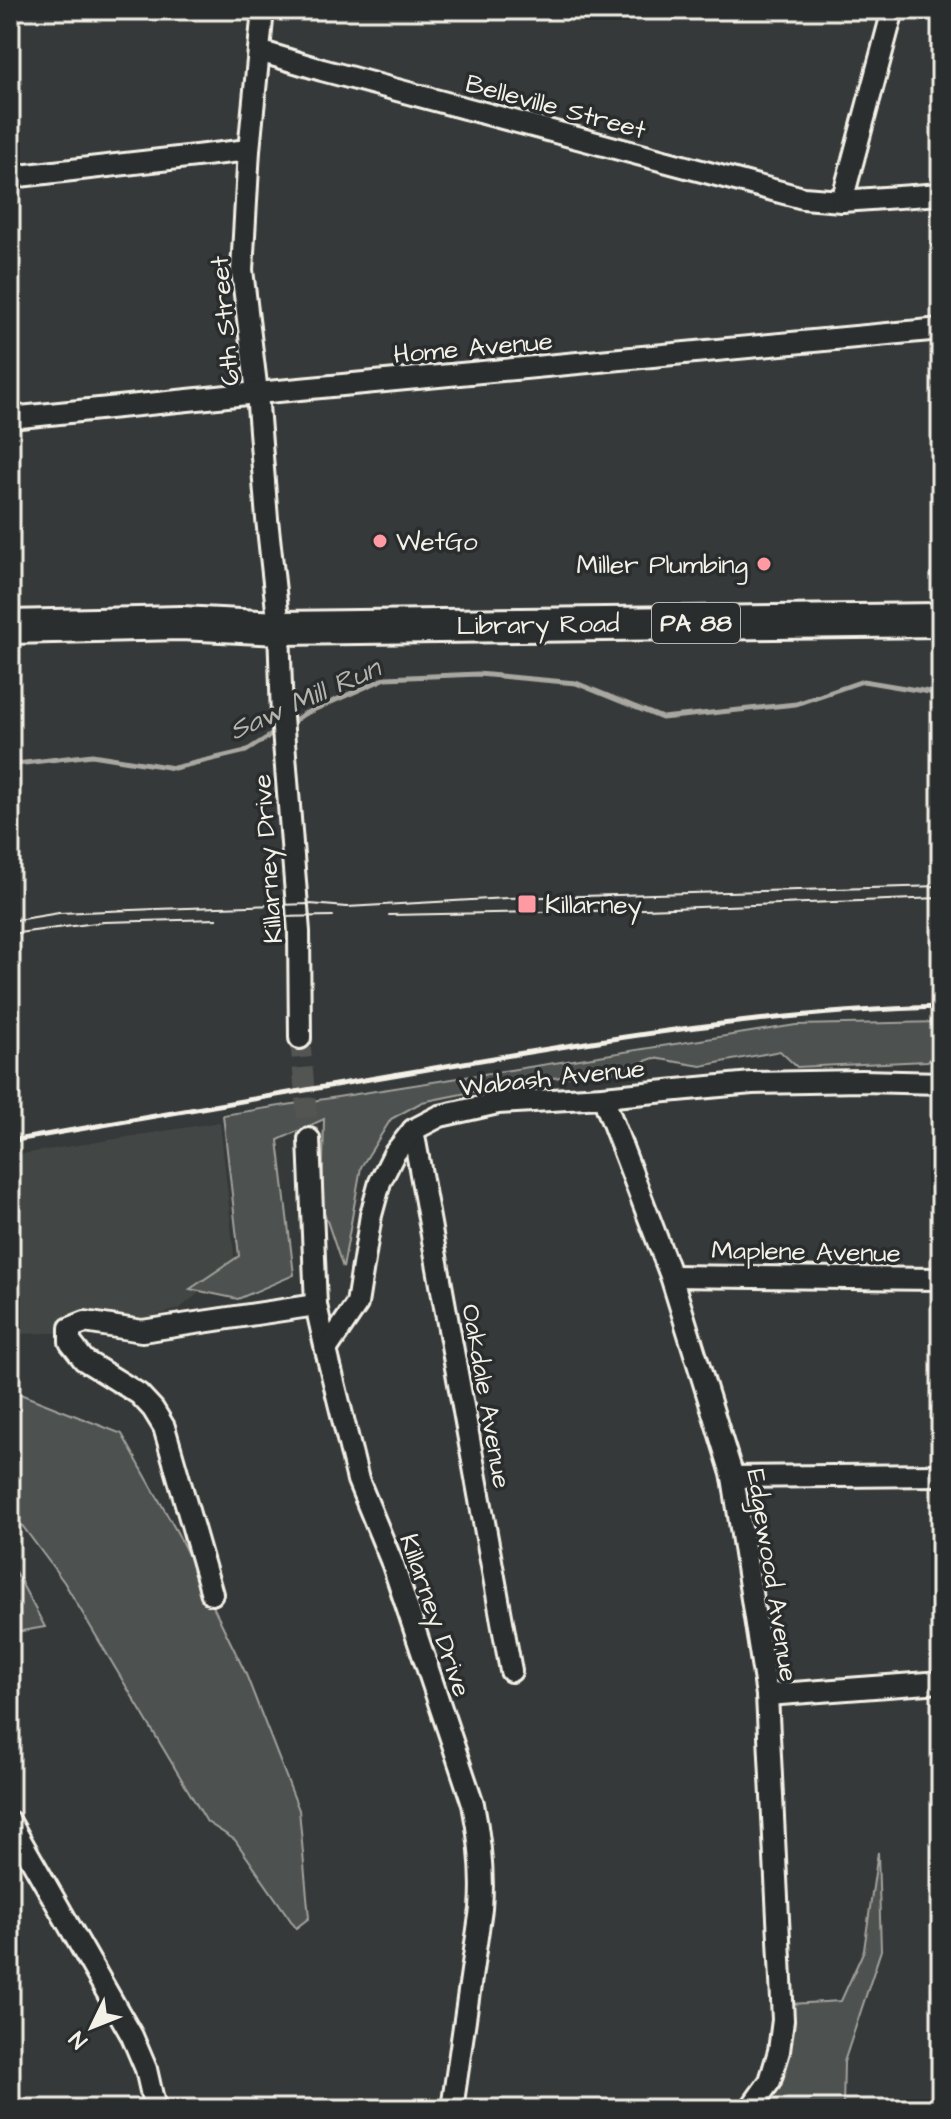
<svg xmlns="http://www.w3.org/2000/svg" width="951" height="2119" viewBox="0 0 951 2119" font-family="'Architects Daughter',sans-serif">
	<style>
		.built { fill: #434645 }
		.green { fill: #4e514f; stroke: #a1a19c; stroke-width: 2 }
		.lines { fill: none; stroke-linecap: round; stroke-linejoin: round }
		.stream { stroke: #a8a7a1; stroke-width: 5 }
		.street-tunnel { stroke: #525553; stroke-width: 20; stroke-dasharray: 20 10; stroke-linecap: butt }
		.street-casing { stroke: #f4f1e8; stroke-width: 26 }
		.primary-casing { stroke: #f4f1e8; stroke-width: 38 }
		.street { stroke: #2a2d2e; stroke-width: 20 }
		.primary { stroke: #2a2d2e; stroke-width: 32 }
		.tram { stroke: #f4f1e8; stroke-width: 2 }
		.rail { stroke: #f4f1e8; stroke-width: 5 }
		.poi-dot { fill: #ff9aa2; stroke: #2a2d2e; stroke-width: 3 }
		.labels { text-anchor: middle; stroke-width: 7; stroke-linejoin: round; paint-order: stroke }
		.shield { fill: #2a2d2e; stroke: #b7b6b0; stroke-width: 2 }
		.shield-label { font-size: 24px; font-weight: bold; fill: #f4f1e8 }
		.street-label { font-size: 26px; fill: #f4f1e8; stroke: #2a2d2e }
		.poi-label { font-size: 26px; fill: #f4f1e8; stroke: #2a2d2e; text-anchor: start }
		.water-label { font-size: 28px; font-style: italic; fill: #b4b3ad; stroke: #2a2d2e }
	</style>
	<rect width="100%" height="100%" fill="#363939"/>
	<filter id="ink" filterUnits="userSpaceOnUse"><feTurbulence type="fractalNoise" baseFrequency=".0125" numOctaves="2"/><feDisplacementMap in="SourceGraphic" scale="16" xChannelSelector="R" yChannelSelector="G"/><feConvolveMatrix kernelMatrix="1 2 1 2 8 2 1 2 1" color-interpolation-filters="sRGB"/></filter>
	<g filter="url(#ink)">
		<path class="built" d="M220,1122L235,1264L179,1309L90,1332L10,1334V1156Z"/>
		<g class="green">
			<path d="M941,1022V1057L927,1061L797,1067L780,1051L701,1066L654,1058L613,1072L532,1080L422,1102L391,1119L361,1167L343,1268L322,1206L324,1119L278,1140L294,1275L238,1299L190,1289L239,1256L223,1115L796,1025Z"/>
			<path d="M10,1390L122,1434L178,1534L245,1672L299,1810L309,1918L296,1928L235,1840L207,1822L64,1582L10,1509Z"/>
			<path d="M10,1562L45,1627L10,1633Z"/>
			<path d="M878,1852L881,1950L844,2062L843,2109H769L790,2004L841,2001L864,1950Z"/>
		</g>
		<g class="lines">
			<g class="stream">
				<path d="M288,725L304,714L386,678L478,674L576,683L662,718L796,704L863,681L941,694"/>
				<path d="M10,762L16,764L92,755L174,768L246,751L276,732"/>
			</g>
			<path class="street-tunnel" d="M300,1038L309,1139"/>
			<defs>
				<g id="street">
					<path d="M263,10L249,150L242,270L257,393L267,519L279,628L282,717L299,932L300,1038"/>
					<path d="M259,51L322,70L803,198L842,201L941,194"/>
					<path d="M10,177L249,150"/>
					<path d="M842,201L893,10"/>
					<path d="M10,418L257,393L941,329"/>
					<path d="M603,1097L671,1276L733,1477L767,1695L783,2020L779,2051L770,2081L750,2109"/>
					<path d="M413,1130L511,1671"/>
					<path d="M309,1139L316,1305L326,1350L358,1480L393,1565L473,1804C480,1839 484,1872 481,1909L452,2109"/>
					<path d="M671,1276L941,1279"/>
					<path d="M326,1350L357,1304L371,1215L380,1182L394,1154L413,1130L440,1116L498,1103L603,1097L752,1083L862,1081L941,1083"/>
					<path d="M733,1477L941,1475"/>
					<path d="M212,1594L164,1427L153,1409L139,1394L84,1360L70,1342V1328L85,1322L142,1331L316,1305"/>
					<path d="M767,1695L941,1682"/>
					<path d="M10,1822L132,2036L146,2069L155,2109"/>
				</g>
				<path id="primary" d="M10,627L181,623L279,628L941,620"/>
			</defs>
			<use href="#street" class="street-casing"/>
			<use href="#primary" class="primary-casing"/>
			<use href="#street" class="street"/>
			<use href="#primary" class="primary"/>
			<g class="tram">
				<path d="M389,915L591,911L941,898"/>
				<path d="M277,917L333,916"/>
				<path d="M10,921L59,913L156,909L310,904L347,907L507,898L941,886"/>
				<path d="M10,934L104,922L217,919"/>
			</g>
			<path class="rail" d="M10,1141C140,1118 269,1097 399,1074C578,1043 759,1012 941,1007"/>
		</g>
	</g>
	<g class="poi-dot">
		<circle cx="380" cy="541" r="8"/>
		<circle cx="764" cy="564" r="8"/>
		<rect x="517" y="894" width="20" height="20" rx="4"/>
	</g>
	<g class="labels">
		<rect class="shield" x="652" y="603" width="88" height="40" rx="6"/>
		<g class="shield-label">
			<text x="696" y="631">PA 88</text>
		</g>
		<g class="street-label">
			<text transform="translate(556 106) rotate(15)" y="9">Belleville Street</text>
			<text transform="translate(224 321) rotate(-95)" y="9">6th Street</text>
			<text transform="translate(473 347) rotate(-5)" y="9">Home Avenue</text>
			<text transform="translate(538 624) rotate(-1)" y="9">Library Road</text>
			<text transform="translate(267 859) rotate(-94)" y="9">Killarney Drive</text>
			<text transform="translate(552 1077) rotate(-6)" y="9">Wabash Avenue</text>
			<text transform="translate(806 1251) rotate(1)" y="9">Maplene Avenue</text>
			<text transform="translate(487 1396) rotate(80)" y="9">Oakdale Avenue</text>
			<text transform="translate(773 1575) rotate(81)" y="9">Edgewood Avenue</text>
			<text transform="translate(436 1615) rotate(71)" y="9">Killarney Drive</text>
		</g>
		<g class="poi-label">
			<text x="396" y="550">WetGo</text>
			<text x="748" y="573" text-anchor="end">Miller Plumbing</text>
			<text x="545" y="913">Killarney</text>
		</g>
		<g class="water-label">
			<text transform="translate(304 698) rotate(-24)" y="10">Saw Mill Run</text>
		</g>
	</g>
	<rect width="951" height="2119" fill="none" stroke="#2a2d2e" stroke-width="40"/>
	<rect x="20" y="20" width="911" height="2079" fill="none" stroke="#f4f1e8" stroke-width="3" filter="url(#ink)"/>
	<g transform="translate(92 2027) rotate(227)" stroke="#2a2d2e" stroke-width="6" paint-order="stroke">
	<path d="M0-6L14 30L0 20L-14 30Z" fill="#f4f1e8"/>
	<text y="-12" font-size="22" font-weight="bold" text-anchor="middle" fill="#f4f1e8">N</text>
	</g>
</svg>
